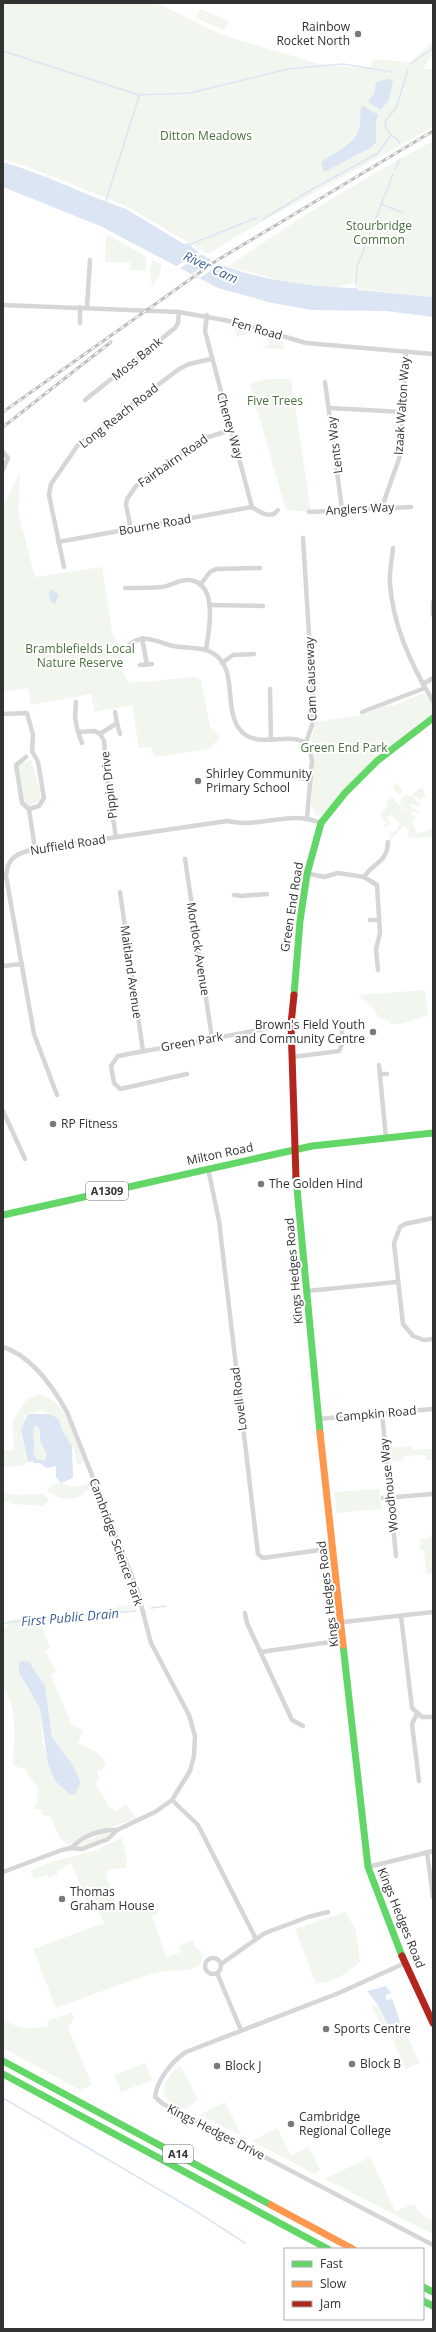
<svg xmlns="http://www.w3.org/2000/svg" width="436" height="2332" viewBox="0 0 436 2332" font-family="'Open Sans',sans-serif">
	<style>
		.green { fill: #f1f6ee; fill-rule: evenodd }
		.water { fill: #dce5f3; fill-rule: evenodd }
		.pier { fill: #fff }
		.lines { fill: none; stroke-linecap: round; stroke-linejoin: round }
		.stream { stroke: #dce5f3; stroke-width: 1.5 }
		.street { stroke: #d6d6d6; stroke-width: 4.5 }
		.fast { stroke: #63d668; stroke-width: 7 }
		.slow { stroke: #ff974d; stroke-width: 7 }
		.jam { stroke: #b3261e; stroke-width: 7 }
		.rail-casing { stroke: #bebebe; stroke-width: 3 }
		.rail { stroke: #fff; stroke-width: 1.5; stroke-dasharray: 4.5; stroke-linecap: butt }
		.poi-dot { fill: #7a7a7a; stroke: #fff; stroke-width: 1.5 }
		.labels { text-anchor: middle; stroke-width: 4; stroke-linejoin: round; paint-order: stroke }
		.shield { fill: #fff; stroke: #707070; stroke-width: 1 }
		.shield-label { font-size: 11px; font-weight: bold; fill: #323232 }
		.poi-label { font-size: 12px; fill: #323232; stroke: #fff; text-anchor: start }
		.park-label { font-size: 12px; fill: #49703d; stroke: #fff }
		.street-label { font-size: 12px; fill: #323232; stroke: #fff }
		.water-label { font-size: 13px; font-style: italic; fill: #3c6098; stroke: #fff }
	</style>
	<rect width="100%" height="100%" fill="#fff"/>
	<g class="green">
		<path d="M3,3H153L161,5L220,34L319,64L370,69L373,59L410,62L433,42V54L423,69H433V127L240,234L208,254L126,206L44,173L3,159Z"/>
		<path d="M200,9L230,22L223,30L196,18Z"/>
		<path d="M433,141V297L358,289L356,282L334,288L291,283L231,267L230,265C296,220 363,178 433,141Z"/>
		<path d="M106,234L146,256V271L130,270V262H105Z"/>
		<path d="M152,260L162,265L158,279L152,288L150,268Z"/>
		<path d="M234,326L255,332L237,337Z"/>
		<path d="M267,336L283,341L284,349L266,348L265,346L269,345Z"/>
		<path d="M268,379H291L311,512L286,510L250,384Z"/>
		<path d="M20,474L18,513L35,577L102,567L112,632L122,650C118,662 122,673 129,683L196,677L201,680L210,727L220,736L210,749L154,757L152,747L139,748L132,705L95,712L91,694L31,705L28,688L3,692V505Z"/>
		<path d="M423,693L428,694L433,705L432,714L377,759L322,816L316,815L311,805L314,753L311,742L315,722L361,715L391,704L393,706Z"/>
		<path d="M31,760L40,789V801L29,806L24,804L18,765Z"/>
		<path d="M397,782L403,791L399,795L392,788Z"/>
		<path d="M422,787L428,801L425,797H421V800L416,796L414,798L418,803L422,802L418,807L412,804L408,806L419,811L418,813L413,811L412,815L416,818L412,822L417,834L433,828L431,837L409,838L408,832L410,831L404,825L390,841V834L397,830L400,824L391,815L387,819L391,824L383,828L387,823L380,815L388,807L386,803L392,797L403,810L405,808L400,806L401,798L406,794L409,797Z"/>
		<path d="M425,990L428,1016L400,1024H390L391,1022L382,1018L380,1019L372,1007L358,995Z"/>
		<path d="M40,1394C69,1404 77,1437 84,1464H77L74,1450L63,1432L59,1419L43,1410L27,1414L23,1418L26,1422L21,1430V1434L28,1462L23,1466L3,1467V1451L14,1450L13,1420L27,1399Z"/>
		<path d="M36,1425L40,1429V1440L47,1455L44,1461L35,1458L33,1453C37,1444 31,1431 36,1425Z"/>
		<path d="M412,1446L413,1450L433,1449V1459L426,1460V1455L404,1456V1461L391,1462L390,1448Z"/>
		<path d="M59,1483L75,1487L91,1483C84,1502 60,1503 47,1490L54,1484Z"/>
		<path d="M379,1489L382,1509L337,1513L334,1492Z"/>
		<path d="M3,1491L12,1495L43,1494L49,1499L44,1506L13,1504L3,1500Z"/>
		<path d="M433,1532V1574H426L424,1550L420,1549V1539L429,1538Z"/>
		<path d="M128,1605H135L137,1609L40,1622L50,1648L45,1650L56,1672L51,1674C57,1692 66,1708 72,1725L83,1730L78,1743L97,1752L106,1763L103,1769L98,1770L97,1774L99,1778L96,1784L110,1809L112,1808L115,1812L126,1804L136,1818C113,1828 90,1832 68,1845L59,1837L50,1815L46,1816L42,1814V1809H35V1805H37L38,1787L28,1776L26,1769L13,1766C14,1740 19,1710 3,1687V1628L9,1626L8,1620L109,1609ZM24,1682L45,1686L52,1737L71,1762L79,1777L75,1794L71,1795L55,1781L43,1744L40,1709Z"/>
		<path d="M104,1832H111C103,1841 88,1847 76,1846Z"/>
		<path d="M122,1838L127,1858L125,1868L108,1869L106,1876L118,1910L158,1903V1914L152,1916L166,1957L181,1952L179,1946L193,1940L196,1949H199C202,1953 204,1961 199,1965C189,1974 172,1968 160,1972C125,1981 90,1996 56,2008L33,1949L104,1923L96,1904L90,1906L71,1863L57,1871L58,1874L49,1878L47,1875L34,1879L31,1871L50,1862L94,1851Z"/>
		<path d="M345,1912L356,1930L360,1962C348,1972 332,1984 316,1983L295,1929Z"/>
		<path d="M378,2005L388,2024L393,2026L400,2022L420,2063L406,2069L389,2031L383,2029L372,2007Z"/>
		<path d="M72,2012L74,2018L68,2028L92,2085L80,2090L3,2048V2019C17,2029 33,2030 49,2025L47,2021Z"/>
		<path d="M145,2063L152,2080L121,2092L114,2075Z"/>
		<path d="M180,2065L198,2099L186,2109C181,2109 177,2106 172,2103C155,2093 169,2075 180,2065Z"/>
		<path d="M225,2102L227,2106L241,2135L200,2115Z"/>
		<path d="M277,2128L291,2156L309,2147L320,2170L315,2174L252,2141Z"/>
		<path d="M370,2157L395,2211L414,2204L421,2214L433,2221V2234L325,2179Z"/>
	</g>
	<g class="water">
		<path d="M388,79L393,80L389,100L381,110L368,102L374,94L376,82Z"/>
		<path d="M364,106L378,115L376,121V142L372,147L324,172L321,162C334,153 354,145 359,129C361,125 360,113 361,107Z"/>
		<path d="M3,162C45,174 85,195 126,209L184,244L189,243C214,276 314,288 356,288L355,285L358,290L433,297V317L386,311L311,310L272,303L218,288L100,226L3,187Z"/>
		<path d="M50,589L59,594L55,604L51,602L49,595Z"/>
		<path d="M28,1414H50L59,1419L63,1432L72,1446L73,1478L61,1483L56,1477V1466L46,1468L40,1463H34L33,1461L28,1462L21,1430ZM36,1425L40,1429V1441L47,1455L44,1461L36,1458L33,1453C37,1445 30,1431 36,1425Z"/>
		<path d="M23,1661L29,1662L45,1686L52,1737L71,1762L79,1777L80,1784L75,1794L71,1795L55,1781L48,1764L40,1709L19,1672V1662Z"/>
		<path d="M386,1986L391,1993L386,1995V1999L389,2000L392,1998L400,2022L393,2026L388,2024L378,2005L367,1991Z"/>
	</g>
	<g class="pier">
		<path d="M201,250L204,253L179,269L175,267Z"/>
		<path d="M212,260L220,264L200,278L192,274Z"/>
	</g>
	<g class="lines">
		<g class="stream">
			<path d="M3,51L139,95L190,93L288,69L343,64L392,72"/>
			<path d="M412,63L433,48"/>
			<path d="M399,143L397,139L391,135L385,126L386,120L396,108L408,70"/>
			<path d="M395,169L400,159"/>
			<path d="M106,201L139,96"/>
			<path d="M381,204L403,213"/>
			<path d="M263,219L311,190L378,153L391,135"/>
			<path d="M189,245L256,218"/>
			<path d="M356,285L357,267L393,174"/>
			<path d="M151,1608L166,1606"/>
			<path d="M3,1623L136,1611"/>
			<path d="M3,2098L194,2210L245,2243"/>
		</g>
		<g class="street">
			<path d="M3,305L179,312L235,322L306,343L433,354"/>
			<path d="M87,307L90,260"/>
			<path d="M207,315L205,331L252,507"/>
			<path d="M80,323V307"/>
			<path d="M325,382L342,509"/>
			<path d="M85,400L175,328L178,323L179,312"/>
			<path d="M330,408L402,412"/>
			<path d="M3,452L8,458L3,470"/>
			<path d="M252,507C260,512 271,520 278,510"/>
			<path d="M382,507L400,456L406,351"/>
			<path d="M309,512L411,507"/>
			<path d="M131,529L126,505L127,499L136,486L202,439L231,430"/>
			<path d="M303,538L313,699L312,725L306,743"/>
			<path d="M58,542L252,507"/>
			<path d="M393,548C392,560 389,572 390,584C393,625 412,667 433,701"/>
			<path d="M64,567L49,495L51,484L78,445L179,369L189,364L211,359"/>
			<path d="M200,585L210,572L216,569L260,568"/>
			<path d="M125,588C137,588 150,588 162,587C172,586 178,579 189,580C219,583 209,630 206,650"/>
			<path d="M433,602V615"/>
			<path d="M209,605L263,606"/>
			<path d="M142,638L147,665"/>
			<path d="M129,645C141,634 154,640 169,645C182,649 199,646 211,652C241,668 221,711 242,732C260,750 295,729 309,746L312,760L307,818"/>
			<path d="M222,663L233,655L254,654"/>
			<path d="M140,665L152,664"/>
			<path d="M423,684L433,678"/>
			<path d="M270,689L271,740"/>
			<path d="M76,702L75,718L78,732L95,731L100,734L104,741L108,787L116,837"/>
			<path d="M362,712L425,688"/>
			<path d="M3,714L27,713L33,735L32,751L38,762L44,798L39,806L29,809"/>
			<path d="M117,723L120,734"/>
			<path d="M78,732L82,743"/>
			<path d="M100,734L117,723L115,712"/>
			<path d="M26,757L16,765L22,803L29,809L35,849"/>
			<path d="M279,777L311,779"/>
			<path d="M185,859L212,1038"/>
			<path d="M301,872L324,877L338,873L364,877L377,885L380,933L376,949L378,970"/>
			<path d="M364,877C374,862 387,863 388,842"/>
			<path d="M120,892L143,1051"/>
			<path d="M234,895L241,896L267,894"/>
			<path d="M370,920H379"/>
			<path d="M3,966L22,964"/>
			<path d="M336,1027L348,1028"/>
			<path d="M292,1057L339,1051L342,1044V1027"/>
			<path d="M379,1065L386,1138"/>
			<path d="M187,1074L120,1089L114,1083L111,1066L118,1056L291,1024"/>
			<path d="M380,1074H387"/>
			<path d="M57,1095L34,1034L6,876C7,857 18,853 35,849L227,821C233,822 240,823 246,823C272,822 296,812 321,823"/>
			<path d="M3,1111L25,1159"/>
			<path d="M208,1168L219,1221L258,1554L263,1558L334,1548"/>
			<path d="M433,1218L405,1224L400,1227L394,1243L403,1324L413,1336L424,1340L433,1339"/>
			<path d="M307,1291L397,1282"/>
			<path d="M3,1347C32,1356 53,1387 67,1412L137,1589L151,1643L189,1715L195,1736L194,1756L190,1771L172,1800L155,1812L117,1830L108,1839L82,1849L71,1848L62,1850L3,1872"/>
			<path d="M382,1413L396,1556"/>
			<path d="M318,1419L433,1409"/>
			<path d="M383,1498L433,1494"/>
			<path d="M245,1613L247,1623L292,1720L303,1726"/>
			<path d="M401,1616L412,1708L422,1717H433"/>
			<path d="M343,1622L433,1612"/>
			<path d="M261,1652L344,1640"/>
			<path d="M417,1714L412,1724L419,1781"/>
			<path d="M172,1800L198,1825L256,1939"/>
			<path d="M71,1848C83,1836 100,1829 117,1830"/>
			<path d="M427,1852L433,1897"/>
			<path d="M368,1867L433,1851"/>
			<circle cx="213" cy="1966" r="8"/>
			<path d="M405,1963L339,1993L186,2052C172,2061 157,2080 155,2097L163,2104L433,2245"/>
			<path d="M221,1964L265,1933L308,1917L328,1912"/>
			<path d="M217,1973L241,2030"/>
		</g>
		<g class="fast">
			<path d="M294,995L300,921L307,874L321,823L345,793L377,761L433,718"/>
			<path d="M296,1178L320,1433"/>
			<path d="M3,1215L312,1146L433,1133"/>
			<path d="M343,1645L368,1867L402,1956"/>
			<path d="M3,2061L271,2205"/>
			<path d="M3,2074L328,2249"/>
			<path d="M423,2287L433,2292"/>
			<path d="M423,2301L433,2306"/>
		</g>
		<g class="slow">
			<path d="M320,1433L343,1645"/>
			<path d="M271,2205L353,2249"/>
		</g>
		<g class="jam">
			<path d="M294,995L291,1024L296,1178"/>
			<path d="M402,1956L433,2023"/>
		</g>
		<defs>
			<g id="rail">
				<path d="M3,412L216,261L433,131"/>
				<path d="M3,427L111,342"/>
			</g>
		</defs>
		<use href="#rail" class="rail-casing"/>
		<use href="#rail" class="rail"/>
	</g>
	<g class="poi-dot">
		<circle cx="358" cy="34" r="4"/>
		<circle cx="198" cy="781" r="4"/>
		<circle cx="373" cy="1032" r="4"/>
		<circle cx="53" cy="1124" r="4"/>
		<circle cx="261" cy="1184" r="4"/>
		<circle cx="62" cy="1899" r="4"/>
		<circle cx="326" cy="2029" r="4"/>
		<circle cx="352" cy="2064" r="4"/>
		<circle cx="217" cy="2066" r="4"/>
		<circle cx="291" cy="2124" r="4"/>
	</g>
	<g class="labels">
		<g class="shield">
			<rect x="86" y="1182" width="42" height="18" rx="3"/>
			<rect x="163" y="2145" width="30" height="18" rx="3"/>
		</g>
		<g class="shield-label">
			<text x="107" y="1195">A1309</text>
			<text x="178" y="2158">A14</text>
		</g>
		<g class="poi-label">
			<text x="350" y="31" text-anchor="end">Rainbow<tspan x="350" dy="14">Rocket North</tspan></text>
			<text x="206" y="778">Shirley Community<tspan x="206" dy="14">Primary School</tspan></text>
			<text x="365" y="1029" text-anchor="end">Brown's Field Youth<tspan x="365" dy="14">and Community Centre</tspan></text>
			<text x="61" y="1128">RP Fitness</text>
			<text x="269" y="1188">The Golden Hind</text>
			<text x="70" y="1896">Thomas<tspan x="70" dy="14">Graham House</tspan></text>
			<text x="334" y="2033">Sports Centre</text>
			<text x="360" y="2068">Block B</text>
			<text x="225" y="2070">Block J</text>
			<text x="299" y="2121">Cambridge<tspan x="299" dy="14">Regional College</tspan></text>
		</g>
		<g class="park-label">
			<text x="206" y="140">Ditton Meadows</text>
			<text x="379" y="230">Stourbridge<tspan x="379" dy="14">Common</tspan></text>
			<text x="275" y="405">Five Trees</text>
			<text x="80" y="653">Bramblefields Local<tspan x="80" dy="14">Nature Reserve</tspan></text>
			<text x="344" y="752">Green End Park</text>
		</g>
		<g class="street-label">
			<text transform="translate(257 329) rotate(16)" y="4">Fen Road</text>
			<text transform="translate(137 359) rotate(-39)" y="4">Moss Bank</text>
			<text transform="translate(402 406) rotate(-86)" y="4">Izaak Walton Way</text>
			<text transform="translate(119 416) rotate(-38)" y="4">Long Reach Road</text>
			<text transform="translate(230 426) rotate(74)" y="4">Cheney Way</text>
			<text transform="translate(335 445) rotate(-97)" y="4">Lents Way</text>
			<text transform="translate(173 461) rotate(-35)" y="4">Fairbairn Road</text>
			<text transform="translate(360 509) rotate(-3)" y="4">Anglers Way</text>
			<text transform="translate(155 525) rotate(-10)" y="4">Bourne Road</text>
			<text transform="translate(311 679) rotate(-92)" y="4">Cam Causeway</text>
			<text transform="translate(109 785) rotate(-97)" y="4">Pippin Drive</text>
			<text transform="translate(68 845) rotate(-9)" y="4">Nuffield Road</text>
			<text transform="translate(292 907) rotate(-81)" y="4">Green End Road</text>
			<text transform="translate(198 949) rotate(81)" y="4">Mortlock Avenue</text>
			<text transform="translate(131 972) rotate(82)" y="4">Maitland Avenue</text>
			<text transform="translate(192 1042) rotate(-10)" y="4">Green Park</text>
			<text transform="translate(220 1154) rotate(-12)" y="4">Milton Road</text>
			<text transform="translate(294 1271) rotate(-95)" y="4">Kings Hedges Road</text>
			<text transform="translate(239 1399) rotate(-97)" y="4">Lovell Road</text>
			<text transform="translate(376 1414) rotate(-5)" y="4">Campkin Road</text>
			<text transform="translate(389 1485) rotate(-96)" y="4">Woodhouse Way</text>
			<text transform="translate(116 1542) rotate(70)" y="4">Cambridge Science Park</text>
			<text transform="translate(328 1594) rotate(-97)" y="4">Kings Hedges Road</text>
			<text transform="translate(401 1918) rotate(68)" y="4">Kings Hedges Road</text>
			<text transform="translate(216 2132) rotate(27)" y="4">Kings Hedges Drive</text>
		</g>
		<g class="water-label">
			<text transform="translate(211 267) rotate(25)" y="5">River Cam</text>
			<text transform="translate(70 1617) rotate(-5)" y="5">First Public Drain</text>
		</g>
	</g>
	<rect width="436" height="2332" fill="none" stroke="#323232" stroke-width="8"/>
	<rect x="284" y="2248" width="140" height="72" fill="#ffffff" stroke="#adadad"/>
	<rect x="292" y="2261" width="20" height="6" fill="#63d668" stroke="#adadad"/>
	<text x="320" y="2268" font-size="12" fill="#323232">Fast</text>
	<rect x="292" y="2281" width="20" height="6" fill="#ff974d" stroke="#adadad"/>
	<text x="320" y="2288" font-size="12" fill="#323232">Slow</text>
	<rect x="292" y="2301" width="20" height="6" fill="#b3261e" stroke="#adadad"/>
	<text x="320" y="2308" font-size="12" fill="#323232">Jam</text>
</svg>
